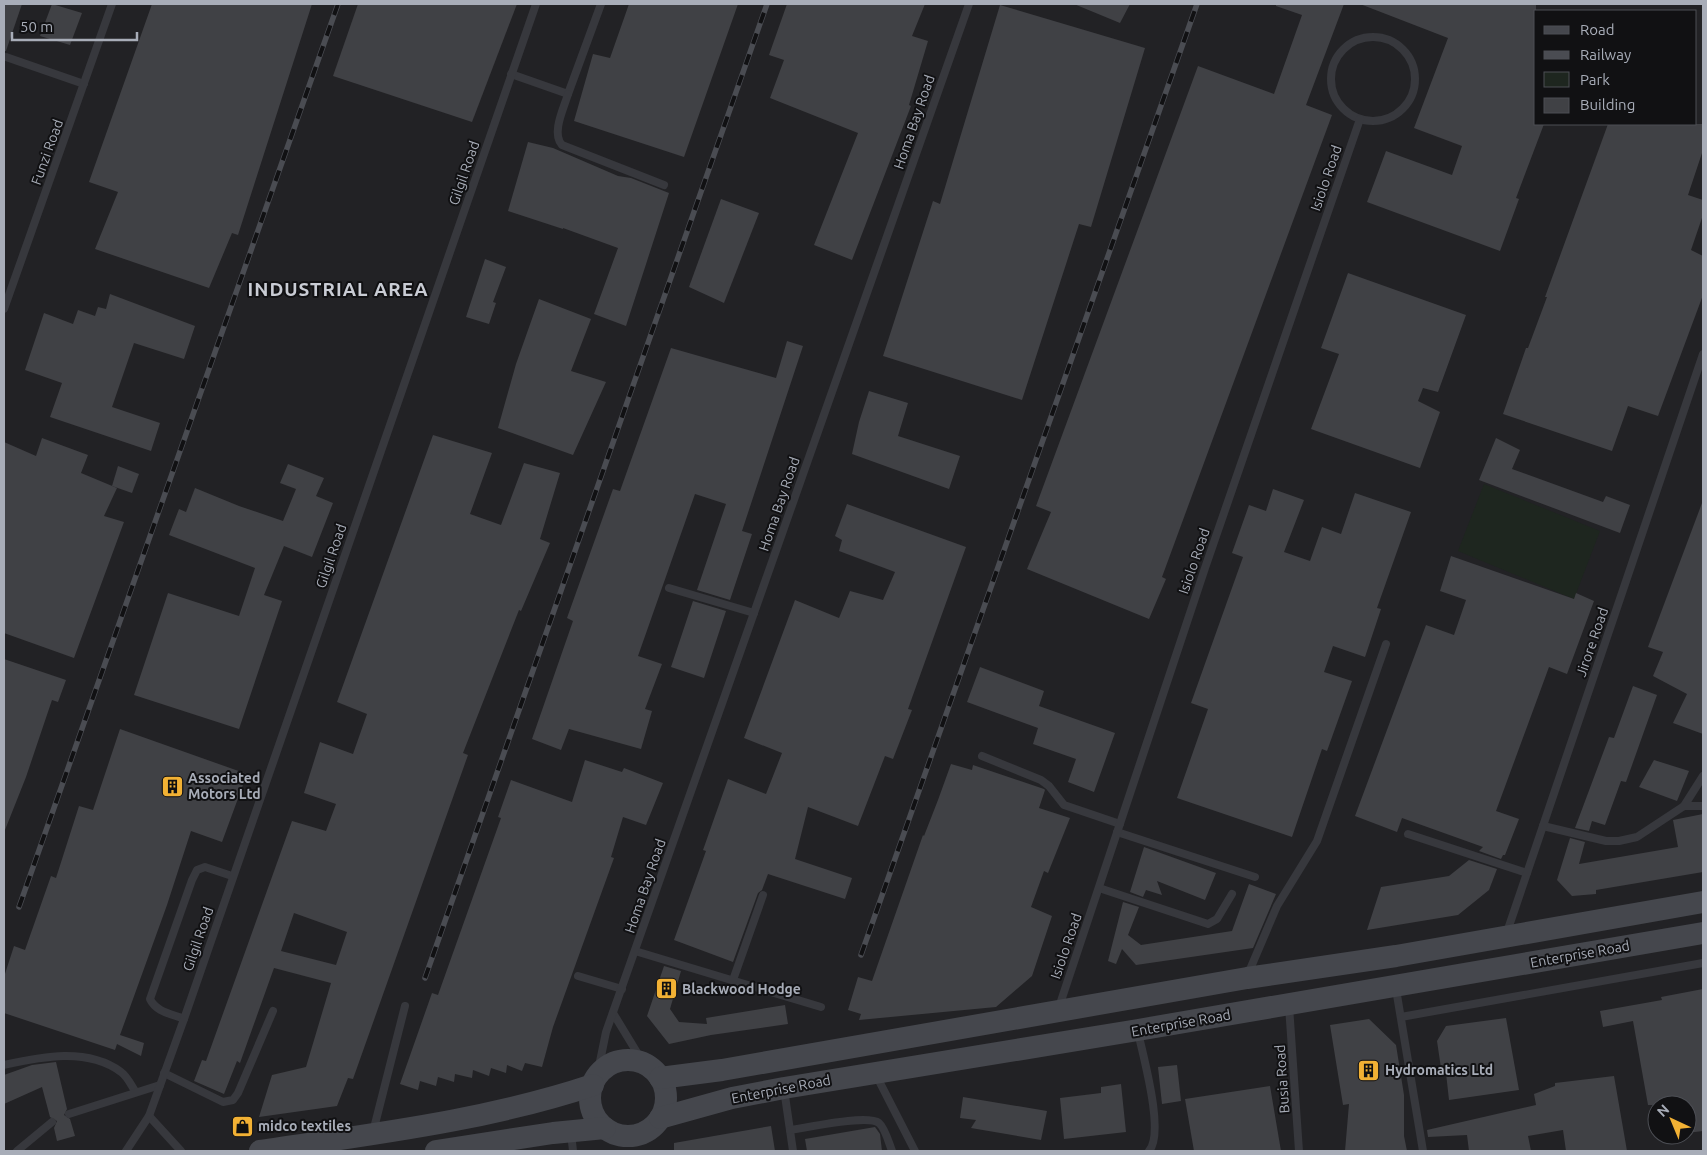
<svg xmlns="http://www.w3.org/2000/svg" width="1707" height="1155" viewBox="0 0 1707 1155" font-family="Ubuntu,sans-serif">
	<style>
		.built { fill: #222225; fill-rule: evenodd }
		.green { fill: #1e261f }
		.building { fill: #404145; fill-rule: evenodd }
		.lines { fill: none; stroke-linecap: round; stroke-linejoin: round }
		.lane { stroke: #37383d; stroke-width: 8 }
		.secondary { stroke: #45474d; stroke-width: 22 }
		.rail-casing { stroke: #4a4c52; stroke-width: 5.5 }
		.rail { stroke: #111113; stroke-width: 4; stroke-dasharray: 11; stroke-linecap: butt }
		.labels { text-anchor: middle; stroke-width: 4; stroke-linejoin: round; paint-order: stroke }
		.street-label { font-size: 14px; fill: #a8adb8; stroke: #111113 }
		.poi-label { font-size: 14px; font-weight: bold; fill: #a8adb8; stroke: #111113; text-anchor: start }
		.district-label { font-size: 19px; font-weight: bold; letter-spacing: 1px; fill: #c9ccd4; stroke: #111113 }
	</style>
	<rect width="100%" height="100%" fill="#161618"/>
	<path class="built" d="M4,4H1703V1151H4ZM1536,11H1696V124H1536ZM1657,1105H1687V1135H1657Z"/>
	<path class="green" d="M1484,484L1600,531L1574,599L1458,551Z"/>
	<g class="building">
		<path d="M4,4H22L6,51H4Z"/>
		<path d="M52,4L82,13L70,45L40,36Z"/>
		<path d="M152,4H312L238,235L232,233L209,288L95,249L118,192L89,182Z"/>
		<path d="M358,4H517L472,122L333,76Z"/>
		<path d="M629,4H738L684,157L574,121L593,54L610,58Z"/>
		<path d="M787,4H925L912,36L928,41L909,105L911,106L852,260L814,245L858,133L770,98L784,60L769,55Z"/>
		<path d="M1074,4H1130L1120,23Z"/>
		<path d="M1276,4H1344L1306,105L1332,115L1162,577L1166,579L1149,619L1027,569L1051,512L1036,506L1198,66L1274,94L1302,15L1276,6Z"/>
		<path d="M1360,4H1536V124H1544L1516,198L1519,199L1500,251L1367,202L1386,151L1452,175L1462,146L1414,128L1448,38Z"/>
		<path d="M1000,5L1145,48L1091,227L1079,224L1022,400L883,356L933,201L940,204Z"/>
		<path d="M1608,124H1703V150L1688,195L1703,200V215L1691,250L1703,256V295L1658,416L1628,406L1612,451L1503,414L1526,348H1528L1547,297H1545Z"/>
		<path d="M528,142L553,148L618,176L631,178L669,193L626,326L594,314L618,248L563,228V229L508,211Z"/>
		<path d="M721,199L759,213L724,303L689,287Z"/>
		<path d="M485,259L506,267L493,302L496,303L489,324L466,317Z"/>
		<path d="M1348,273L1466,315L1438,392L1423,388L1418,401L1440,412L1420,468L1311,429L1339,354L1321,348Z"/>
		<path d="M110,294L195,326L184,359L134,343L112,407L160,423L151,451L50,417L62,383L25,370L44,313L73,324L78,310L95,316L98,307L106,309Z"/>
		<path d="M539,299L591,319L571,371L606,382L573,455L498,428L516,364Z"/>
		<path d="M787,341L803,346L742,531L752,534L730,600L697,590L726,504L695,494L638,656L662,664L645,709L652,711L641,749L569,729L561,750L532,739L573,621L567,618L613,489L620,491L671,348L776,378Z"/>
		<path d="M869,391L908,403L898,436L960,456L949,489L852,454L859,422Z"/>
		<path d="M433,435L492,453L470,514L501,525L524,463L560,473L540,539L550,543L521,611L519,610L463,753L468,755L353,1079L348,1078L337,1106L259,1117L272,1075L306,1067L331,983L274,968L240,1063L237,1061L224,1094L194,1081L202,1060L206,1061L292,821L326,831L336,804L304,793L320,742L353,754L367,714L337,702ZM294,913L347,932L336,965L281,951Z"/>
		<path d="M42,438L88,455L81,473L117,488L104,516L124,522L74,658L4,633V442L36,456Z"/>
		<path d="M1496,438L1520,450L1512,469L1603,502L1606,496L1630,505L1620,533L1479,480Z"/>
		<path d="M288,464L324,478L316,496L333,503L312,557L284,546L264,595L282,601L239,729L134,695L168,593L239,616L255,568L169,535L179,509L186,512L195,488L239,506L283,521L296,489L280,483Z"/>
		<path d="M118,466L139,474L132,493L112,486Z"/>
		<path d="M1273,489L1304,500L1284,552L1310,561L1322,527L1341,534L1355,493L1411,512L1377,608L1381,609L1365,657L1333,646L1324,672L1352,681L1327,751L1322,749L1292,837L1177,798L1208,709L1191,703L1243,557L1232,553L1249,505L1266,511Z"/>
		<path d="M1702,503H1703V734L1673,723L1687,694L1653,676L1663,652L1648,647Z"/>
		<path d="M847,504L966,547L908,709L912,710L893,759L885,756L858,826L808,807L795,859L852,878L845,899L768,874L762,890L758,893L733,962L674,940L706,851L703,850L728,779L766,794L782,753L744,738L795,600L839,618L850,591L883,600L895,572L839,551L842,540L835,536Z"/>
		<path d="M1451,556L1574,599L1576,593L1594,601L1567,674L1549,667L1496,811L1519,819L1505,855H1503L1501,859L1479,851L1483,847L1402,818L1397,832L1355,816L1426,625L1454,635L1466,600L1440,591Z"/>
		<path d="M693,601L726,611L704,678L671,667Z"/>
		<path d="M4,659L66,680L58,702L52,700L26,777L5,830Z"/>
		<path d="M980,667L1044,691L1039,706L1115,733L1094,792L1068,782L1076,759L1033,744L1038,728L967,702Z"/>
		<path d="M1633,686L1657,695L1626,782L1621,781L1605,825L1592,821L1589,831L1575,828L1609,737L1614,738Z"/>
		<path d="M120,729L247,774L222,842L191,831L167,905L120,1035L144,1043L141,1056L117,1044L115,1050L4,1013V977L14,946L25,950L51,876L56,878L79,806L93,810Z"/>
		<path d="M585,760L622,772L624,768L663,783L646,825L623,817L611,857L614,858L553,1027L542,1067L525,1063L522,1071L507,1065L506,1073L491,1068L489,1076L473,1070L472,1078L455,1074L454,1082L438,1077L436,1086L420,1081L418,1090L400,1084L432,993L438,995L501,818L498,817L511,780L572,802Z"/>
		<path d="M1654,760L1689,771L1677,801L1639,787Z"/>
		<path d="M951,764L972,770L973,765L1044,789L1045,790L1039,808L1070,818L1048,873L1044,871L1031,907L1052,916L1032,976L996,1007L859,1020L861,1014L848,1010L858,977L872,981L923,835L924,836L938,800Z"/>
		<path d="M1703,814V872L1596,890V894L1572,896L1557,880L1570,838L1585,842L1579,864L1678,847L1673,820Z"/>
		<path d="M1144,847L1216,873L1205,900L1157,881L1162,895L1146,890L1143,897L1130,892Z"/>
		<path d="M1469,860L1497,869L1489,890L1458,915L1367,930L1381,887L1449,876Z"/>
		<path d="M1249,884L1276,894L1253,948L1136,965L1122,949L1116,964L1108,961L1123,902L1139,907L1128,935L1141,945L1232,931Z"/>
		<path d="M664,966L681,971L670,1009L679,1022L707,1024L706,1018L785,1005L788,1024L711,1035L669,1044L647,1016Z"/>
		<path d="M1703,989V1131L1687,1133V1105H1648L1633,1021L1603,1027L1600,1011L1662,1000L1661,997Z"/>
		<path d="M1506,1018L1519,1090L1449,1100L1446,1073L1442,1075L1437,1041L1446,1026Z"/>
		<path d="M1369,1019L1396,1045L1404,1095V1136L1407,1151H1345L1349,1104L1343,1105L1330,1025Z"/>
		<path d="M56,1062L67,1109L64,1115L70,1119L75,1136L57,1141L54,1128L57,1121L50,1117L42,1087L4,1104V1075L32,1065Z"/>
		<path d="M1177,1065L1181,1101L1162,1104L1158,1067Z"/>
		<path d="M1614,1076L1627,1151H1566L1563,1130L1528,1136L1531,1151H1469L1467,1135L1428,1137L1427,1130L1536,1105L1534,1094L1555,1086V1083Z"/>
		<path d="M1121,1084L1126,1132L1064,1139L1060,1098L1101,1093V1087Z"/>
		<path d="M1270,1086L1281,1151H1194L1185,1099Z"/>
		<path d="M963,1097L1047,1111L1041,1140L971,1128L976,1120L960,1118Z"/>
		<path d="M771,1126L775,1151H674V1143Z"/>
		<path d="M875,1127L880,1134L882,1151H807L805,1139Z"/>
	</g>
	<g class="lines">
		<g class="lane">
			<circle cx="1373" cy="79" r="42"/>
			<path d="M6,57L84,84"/>
			<path d="M511,74L568,94L601,4"/>
			<path d="M568,94C564,108 551,133 562,145L664,185"/>
			<path d="M4,309L112,4"/>
			<path d="M669,588L754,613"/>
			<path d="M982,756L1041,780L1049,786L1064,805L1120,824"/>
			<path d="M1684,806L1703,776"/>
			<path d="M1543,826L1606,841H1619L1637,837L1684,806H1703"/>
			<path d="M1117,832L1255,877"/>
			<path d="M1408,834L1527,873"/>
			<path d="M1099,888L1208,924L1217,919L1232,894"/>
			<path d="M1507,932L1703,354"/>
			<path d="M635,951L821,1007"/>
			<path d="M1248,974L1277,906L1317,841L1386,644"/>
			<path d="M578,976L622,989"/>
			<path d="M733,980L763,895"/>
			<path d="M1396,989L1423,1151"/>
			<path d="M1289,1006L1299,1151"/>
			<path d="M1059,1007L1205,568L1360,119"/>
			<path d="M613,1013L644,1064"/>
			<path d="M1401,1017L1703,963"/>
			<path d="M184,1019C172,1014 156,1012 150,999L192,880L197,870L205,867L232,876"/>
			<path d="M1138,1032C1143,1056 1165,1133 1149,1151"/>
			<path d="M4,1065C41,1057 87,1047 121,1072C127,1076 131,1085 135,1091"/>
			<path d="M164,1073L223,1102L233,1100L238,1093L273,1011"/>
			<path d="M876,1075L915,1151"/>
			<path d="M597,1076L606,1032L969,4"/>
			<path d="M784,1089L793,1151"/>
			<path d="M69,1114L160,1085"/>
			<path d="M149,1116L181,1151"/>
			<path d="M790,1130C806,1128 867,1114 879,1123C885,1128 889,1143 892,1151"/>
			<path d="M373,1132L405,1006"/>
			<path d="M571,1133L573,1151"/>
			<path d="M17,1151L52,1122"/>
			<path d="M126,1151L149,1116L184,1019L536,4"/>
		</g>
		<g class="secondary">
			<circle cx="628" cy="1098" r="38"/>
			<path d="M660,1078L722,1070L1247,978L1396,956L1703,902"/>
			<path d="M660,1118L732,1098L784,1088L1138,1030L1703,933"/>
			<path d="M260,1151C372,1134 485,1121 593,1085"/>
			<path d="M436,1151L553,1133L605,1128"/>
		</g>
		<defs>
			<g id="rail">
				<path d="M19,907L338,4"/>
				<path d="M861,955L1197,4"/>
				<path d="M425,978L767,4"/>
			</g>
		</defs>
		<use href="#rail" class="rail-casing"/>
		<use href="#rail" class="rail"/>
	</g>
	<defs>
		<symbol id="building-square" viewBox="-11 -11 22 22"><rect x="-9" y="-9" width="18" height="18" rx="4" fill="#f2b134" stroke="#111113"/><path d="M-4-6H4V6H1V3H-1V6H-4ZM-2.5-4.3h1.7v1.8h-1.7ZM.8-4.3h1.7v1.8H.8ZM-2.5-1h1.7V.8h-1.7ZM.8-1h1.7V.8H.8Z" fill="#111"/></symbol>
		<symbol id="shop-square" viewBox="-11 -11 22 22"><rect x="-9" y="-9" width="18" height="18" rx="4" fill="#f2b134" stroke="#111113"/><path d="M-5-2.5h2.3a2.7 3.5 0 0 1 5.4 0H5L5.5 6h-11ZM-1.5-2.5h3a1.5 2.3 0 0 0-3 0Z" fill="#111"/></symbol>
	</defs>
	<g fill-rule="evenodd">
		<use href="#building-square" x="160" y="774" width="25" height="25"/>
		<use href="#building-square" x="654" y="976" width="25" height="25"/>
		<use href="#building-square" x="1356" y="1058" width="25" height="25"/>
		<use href="#shop-square" x="230" y="1114" width="25" height="25"/>
	</g>
	<g class="labels">
		<g class="street-label">
			<text transform="translate(914 122) rotate(-71)" y="5">Homa Bay Road</text>
			<text transform="translate(47 152) rotate(-70)" y="5">Funzi Road</text>
			<text transform="translate(464 173) rotate(-71)" y="5">Gilgil Road</text>
			<text transform="translate(1326 178) rotate(-71)" y="5">Isiolo Road</text>
			<text transform="translate(779 504) rotate(-71)" y="5">Homa Bay Road</text>
			<text transform="translate(331 556) rotate(-71)" y="5">Gilgil Road</text>
			<text transform="translate(1194 561) rotate(-71)" y="5">Isiolo Road</text>
			<text transform="translate(1592 642) rotate(-71)" y="5">Jirore Road</text>
			<text transform="translate(645 886) rotate(-71)" y="5">Homa Bay Road</text>
			<text transform="translate(198 939) rotate(-71)" y="5">Gilgil Road</text>
			<text transform="translate(1066 946) rotate(-71)" y="5">Isiolo Road</text>
			<text transform="translate(1580 954) rotate(-10)" y="5">Enterprise Road</text>
			<text transform="translate(1181 1023) rotate(-10)" y="5">Enterprise Road</text>
			<text transform="translate(1282 1079) rotate(-94)" y="5">Busia Road</text>
			<text transform="translate(781 1089) rotate(-11)" y="5">Enterprise Road</text>
		</g>
		<g class="poi-label">
			<text x="188" y="783">Associated<tspan x="188" dy="16">Motors Ltd</tspan></text>
			<text x="682" y="994">Blackwood Hodge</text>
			<text x="1385" y="1075">Hydromatics Ltd</text>
			<text x="258" y="1131">midco textiles</text>
		</g>
		<g class="district-label">
			<text x="338" y="296">INDUSTRIAL AREA</text>
		</g>
	</g>
	<rect width="1707" height="1155" fill="none" stroke="#a8adb8" stroke-width="10"/>
	<rect x="1534" y="10" width="162" height="115" fill="#111113" stroke="#4d4f55"/>
	<rect x="1544" y="26" width="25" height="8" fill="#45474d" stroke="#4d4f55"/>
	<text x="1580" y="35" font-size="15" fill="#a8adb8">Road</text>
	<rect x="1544" y="51" width="25" height="8" fill="#4a4c52" stroke="#4d4f55"/>
	<text x="1580" y="60" font-size="15" fill="#a8adb8">Railway</text>
	<rect x="1544" y="72" width="25" height="15" fill="#1e261f" stroke="#4d4f55"/>
	<text x="1580" y="85" font-size="15" fill="#a8adb8">Park</text>
	<rect x="1544" y="98" width="25" height="15" fill="#404145" stroke="#4d4f55"/>
	<text x="1580" y="110" font-size="15" fill="#a8adb8">Building</text>
	<g transform="translate(1672 1120) rotate(316)"><circle r="24" fill="#111113" stroke="#4d4f55"/>
	<path d="M0-4L9 19L0 12L-9 19Z" fill="#f2b134"/>
	<text y="-8" font-size="14" font-weight="bold" text-anchor="middle" fill="#a8adb8">N</text>
	</g>
	<path d="M12 32v8h125v-8" fill="none" stroke="#a8adb8" stroke-width="2.5"/>
	<text x="20" y="32" font-size="15" fill="#a8adb8" stroke="#111113" stroke-width="4" paint-order="stroke">50 m</text>
</svg>
